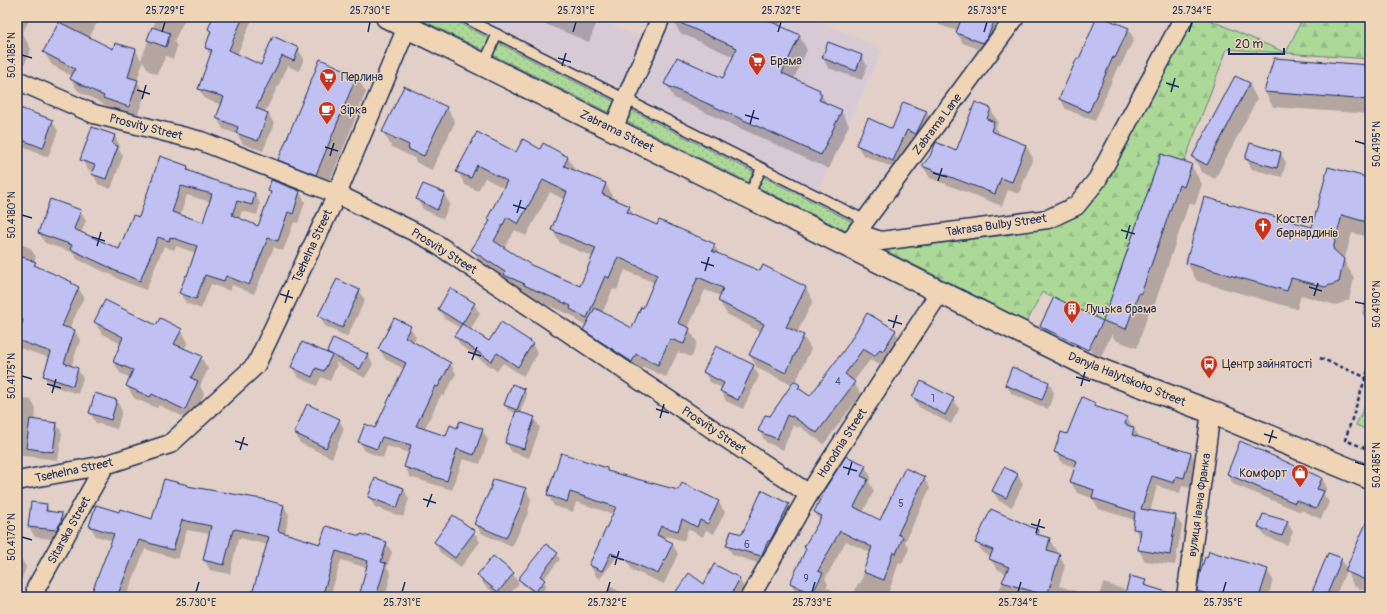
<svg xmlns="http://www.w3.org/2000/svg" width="1387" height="614" viewBox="0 0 1387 614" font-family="Pangolin,sans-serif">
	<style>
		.built { fill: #d7cad5 }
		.grass { fill: url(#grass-dots); stroke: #64847b }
		.forest { fill: url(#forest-firs); stroke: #64847b }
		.shadow { fill: #0003; fill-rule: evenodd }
		.building { fill: #c1c0f3; stroke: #1b2f5e; fill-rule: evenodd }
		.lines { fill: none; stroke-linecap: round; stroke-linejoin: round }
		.service-casing { stroke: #1b2f5e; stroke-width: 12 }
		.minor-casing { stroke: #1b2f5e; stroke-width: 21 }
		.secondary-casing { stroke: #1b2f5e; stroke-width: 25 }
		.path { stroke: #1b2f5e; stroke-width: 2.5; stroke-dasharray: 4 3; stroke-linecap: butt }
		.service { stroke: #efd5b6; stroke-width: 9 }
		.minor { stroke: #efd5b6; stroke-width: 18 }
		.secondary { stroke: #efd5b6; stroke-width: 22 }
		.ticks { fill: none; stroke: #1b2f5e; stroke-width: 1.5 }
		.labels { text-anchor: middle; stroke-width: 3; stroke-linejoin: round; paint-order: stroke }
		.number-label { font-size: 10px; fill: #445383 }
		.poi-label { font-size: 12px; fill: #1b2f5e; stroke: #efd5b6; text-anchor: start }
		.street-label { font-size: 12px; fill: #1b2f5e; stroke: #efd5b6 }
		.neatline { fill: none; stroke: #1b2f5e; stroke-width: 1.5 }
		.ticks-label { font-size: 10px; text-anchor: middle; fill: #1b2f5e }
	</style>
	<defs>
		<pattern id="grass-dots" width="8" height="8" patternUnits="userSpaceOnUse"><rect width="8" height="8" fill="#add998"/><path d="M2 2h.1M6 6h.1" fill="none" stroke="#94bb85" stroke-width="1.8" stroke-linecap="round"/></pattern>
		<pattern id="forest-firs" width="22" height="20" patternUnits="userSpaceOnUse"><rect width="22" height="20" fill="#add998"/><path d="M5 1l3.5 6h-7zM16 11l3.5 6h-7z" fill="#94bb85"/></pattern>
	</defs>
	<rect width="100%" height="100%" fill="#e1cfc8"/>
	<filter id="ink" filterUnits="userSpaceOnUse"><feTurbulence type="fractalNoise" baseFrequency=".025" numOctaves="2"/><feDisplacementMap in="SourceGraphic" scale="8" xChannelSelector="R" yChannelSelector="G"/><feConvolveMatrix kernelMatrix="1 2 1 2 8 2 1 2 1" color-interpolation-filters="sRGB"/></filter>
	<g filter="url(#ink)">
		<g class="built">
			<path d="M487,17H604L602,21L646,41L625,90L485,20Z"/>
			<path d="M754,17H810L882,50L818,189L633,95L666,18L738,51Z"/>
		</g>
		<g class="grass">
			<path d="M416,17H447L619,104L614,115Z"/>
			<path d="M627,108L851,221L846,231L622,119Z"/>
		</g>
		<g class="forest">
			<path d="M1193,17H1203L1286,53L1303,17H1370V59L1227,49L1184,162L1161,154L1103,321L1042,292L1027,322L883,249L1051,227L1104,185Z"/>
			<path d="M1369,396L1370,397V431L1356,425Z"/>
		</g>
		<g class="shadow">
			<path d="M17,17H31L22,33L31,49L26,61L21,69L17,67Z"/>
			<path d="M63,17H100L89,38L114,51L136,50L141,60L157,17H186L174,41L177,47L173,59L166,56L157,74L149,71L143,61L137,81L145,94L136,119L111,111L109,107L78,91L71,79L72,76L52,65L44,52Z"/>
			<path d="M188,17H196L195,20Z"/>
			<path d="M214,17H253L237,55L261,66L273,37L298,49L304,59L299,71L288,66L265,112L268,113L274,124L263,151L243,144L237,134L223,129L217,118L222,105L205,99L199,89L211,56L206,48L211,34L209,29Z"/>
			<path d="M282,17H294L292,22Z"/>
			<path d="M528,17H599L589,42Z"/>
			<path d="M646,17H783L779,26L799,35L807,50L794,79L819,91L828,105L841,111L849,125L829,169L674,98L666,84L724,80L734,57L680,33L673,21H668L661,25L647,19Z"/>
			<path d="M934,17H1004L989,53L963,43L955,30L939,25Z"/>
			<path d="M1020,17H1029L1027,21Z"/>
			<path d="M1031,17H1041L1040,20Z"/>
			<path d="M1088,17H1111L1109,21L1128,29L1134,39L1120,67L1118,66L1095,121L1066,109L1060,99L1080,60L1096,21Z"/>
			<path d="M862,56L867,66L862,80L828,68L823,58Z"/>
			<path d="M1274,59L1370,66V114L1273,107L1265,92Z"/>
			<path d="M356,76L366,92L326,191L289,176L279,160Z"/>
			<path d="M1249,84L1257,99L1215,179L1202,172L1193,157Z"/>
			<path d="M405,87L447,108L455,122L432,170L417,163L414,158L392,147L383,132Z"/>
			<path d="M17,108L52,121L58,131L48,157L17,145Z"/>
			<path d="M990,109L998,122L996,127L1001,136L1026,146L1033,158L1019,194L1008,190L1002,206L930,178L923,166L957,152Z"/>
			<path d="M926,112L932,121L922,143L912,139L899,170L863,155L857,145L892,130Z"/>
			<path d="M477,133L517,153L541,150L568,158L576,172L606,184L613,197L612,200L629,207L635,217L657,226L714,245L720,255L760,273L764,266L806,288L813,301L797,333L803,336L811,349L795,383L799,385L803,392L811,397L848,347L895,331L902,342L882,366L870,360L853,382L861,394L824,444L799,426L797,428L793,425L783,450L766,442L759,431L792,385L757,368L750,355L761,332L727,314L719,301L721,296L705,290L688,328L697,342L692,357L678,352L666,377L644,367L640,374L592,343L584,330L586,326L578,322L575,317L533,299L532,297L513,288L509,282L480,263L473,250L490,223L488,219L504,188L485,178L478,191L465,185L458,172ZM550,192L565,200L552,230L560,243L593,257L580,287L531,266L504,249L515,230L526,236ZM625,270L655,283L643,309L633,329L602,313L613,289L617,290Z"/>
			<path d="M115,136L120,146L119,150L123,156L111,189L98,184L93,174V172L87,169L82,160Z"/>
			<path d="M1281,153L1286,163L1282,177L1252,169L1246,159Z"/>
			<path d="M1162,155L1191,165L1202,184L1195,205L1189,203L1152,312L1149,311L1137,348L1115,340L1112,334L1097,364L1050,341L1041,326L1055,299L1104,323ZM1052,331L1093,352L1092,354L1052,334Z"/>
			<path d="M188,167L191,173L212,181L255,194L260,204L257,215L242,211L239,219L259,227L271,195L269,191H299L305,202L298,223L294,222L283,251L274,247L254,294L232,285L230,291L211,284L201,309L186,303L180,293L188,277L196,253L176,246L174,250L164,246L146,290L118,279L116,277L77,259L74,253L45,243L39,233L80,211L86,221L81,233L119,250L139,218ZM187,195L211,202L204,224L180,216Z"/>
			<path d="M1370,179V237L1352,233L1344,261L1354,278L1349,300L1336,305L1301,295L1297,309L1197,281L1187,263L1204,199L1312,228Z"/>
			<path d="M444,194L450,204L443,219L423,209L417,199Z"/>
			<path d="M18,243L30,248L36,257L34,262L38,268L71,283L72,285L78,288L84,297L69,329L75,331L80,340L71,367L77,369L83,378L78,394L49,385L44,376L50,358L17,347Z"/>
			<path d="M1370,283V326L1362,313Z"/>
			<path d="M359,291L365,300L347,337L325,326L320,316Z"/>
			<path d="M105,301L157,326L181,330L188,342L184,349L201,357L208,369L200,386L204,394L192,421L159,405L157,408L134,398L127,386L131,378L120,373L114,362L121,344L102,334L95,322Z"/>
			<path d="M474,304L480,314L470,330L489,342L532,344L538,354L523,376L503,363L497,371L461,346L455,336L460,328L445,319L439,309Z"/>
			<path d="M410,327L416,337L413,342L451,364L456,374L444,396L441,395L424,430L447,437L458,429L482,430L488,440L480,464L463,459L452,490L410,477L405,467L409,453L387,446L383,458L365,451L360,442L376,429L404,369L385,359L380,349Z"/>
			<path d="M328,352L367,354L373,364L365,378L335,362L337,365L330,381L321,377L317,386L298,377L292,367L330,355Z"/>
			<path d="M753,366L759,376L743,409L726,401L721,391L722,388L710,382L704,372Z"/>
			<path d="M1012,368L1049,383L1054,393L1048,409L1012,394L1006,385Z"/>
			<path d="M524,390L527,395L520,413L534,418L540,428L529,458L512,452L506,443L516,413L508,410L505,405Z"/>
			<path d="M96,395L117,401L122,411L117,429L96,423L90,413Z"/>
			<path d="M913,397L953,399L959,409L951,424L919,407Z"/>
			<path d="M18,398L31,400L36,409L35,421L57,424L62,433L58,460L17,455V408Z"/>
			<path d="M1094,404L1096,408L1127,418L1140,438L1191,453L1197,464L1190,488L1182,486L1180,493L1157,486L1150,512L1175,516L1182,526L1175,565L1145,561L1139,550L1141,539L1134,528L1135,520L1099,509L1092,498L1077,493L1071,482L1076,468L1061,462L1055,452L1067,435Z"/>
			<path d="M308,405L339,420L344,429L332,458L300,443L295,433Z"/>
			<path d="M865,466L871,477L869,482L874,491L863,512L881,521L924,478L930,488L905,542L909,549L902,563L899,562L887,597H853L858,583L860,584L871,553L846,541L825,579L828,584L826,587L845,597H804L797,594L791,583L820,521L815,512Z"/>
			<path d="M607,469L608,472L718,502L725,512L714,534L706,530L703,537L688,529L684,541L667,536L665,540L672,544L678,554L664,584L632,570L626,559L628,542L600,579L596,576L590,565L613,514L576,502L573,512L554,506L548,495Z"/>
			<path d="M1017,474L1023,484L1012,507L999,501L993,491Z"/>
			<path d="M1228,474L1322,478L1327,488L1324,495L1329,502L1321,519L1301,510V512L1233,484Z"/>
			<path d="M376,479L404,489L409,499L403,517L375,507L369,497Z"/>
			<path d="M187,485L188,487L284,506L289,515L285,534L321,545L361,537L386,543L392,552L387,567L391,574L385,597H360L368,568L341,560L330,597H249L251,591H254L268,545L240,538V540L238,539L230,574L210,570L204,560L210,534L187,530L178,559L145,549L126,597H92L113,541L96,536L90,526L153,521Z"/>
			<path d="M526,489L531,499L528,513L512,547L481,533L476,524Z"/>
			<path d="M763,492L789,505L794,515L767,566L733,555L727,546L742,535Z"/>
			<path d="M31,504L46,505L51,513L61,514L67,523L62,540L35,537L29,527Z"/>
			<path d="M1287,522L1293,532L1287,545L1265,536L1259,527Z"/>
			<path d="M1037,531L1040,536L1049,539L1056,550L1055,554L1059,555L1065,566L1059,586L1095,597H996L1007,574L997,569L990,559L991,557L983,553L977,542Z"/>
			<path d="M474,532L480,542L461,567L440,552L435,543Z"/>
			<path d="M1370,532V593L1354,586L1346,571L1335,597H1311L1341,559L1347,569Z"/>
			<path d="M557,554L560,559L543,580L547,586L538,596L522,584L520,579Z"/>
			<path d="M17,556L20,557L26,567L17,592Z"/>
			<path d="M714,566L739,579L745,589L741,597H677L704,585Z"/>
			<path d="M1267,570L1273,580L1268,597H1202L1198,591Z"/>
			<path d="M513,574L519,584L507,597H499L484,585L479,575Z"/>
			<path d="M1145,581L1149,588L1161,597H1099L1103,583L1127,590Z"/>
			<path d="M610,586L628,597H604Z"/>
			<path d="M235,595L242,597H235Z"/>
		</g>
		<g class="building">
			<path d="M213,17H243L229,50L261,65L273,36L299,48L294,61L282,56L256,108L268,113L258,141L236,133L238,127L216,118L224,97L198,89L212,50L205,48L211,31L208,29Z"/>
			<path d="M671,17H761L800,35L782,73L820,90L819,92L822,94L819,100L842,110L821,155L664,84L677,57L723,78L737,48L671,19Z"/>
			<path d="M962,17H982L994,22L987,38L983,43L956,33Z"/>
			<path d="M1097,17H1102L1129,28L1115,58L1113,57L1089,112L1059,99L1077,58L1079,59Z"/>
			<path d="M59,22L113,49L115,43L136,49L128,77L138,80L129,107L103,98L104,96L70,79L75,69L43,52Z"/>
			<path d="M152,27L170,33L166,47L147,40Z"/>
			<path d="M828,42L862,55L856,71L822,58Z"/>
			<path d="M1274,58L1370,65V100L1264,92Z"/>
			<path d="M320,59L357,75L316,175L278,160Z"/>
			<path d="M1235,76L1250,83L1207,165L1192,157Z"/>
			<path d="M404,86L447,107L424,156L408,149L409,145L382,132Z"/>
			<path d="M903,102L927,111L916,134L907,130L893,161L856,145L868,118L892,129Z"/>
			<path d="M975,102L991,108L987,119L994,122L991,131L1026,145L1012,182L1001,178L995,194L922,166L930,156L936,142L956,151Z"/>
			<path d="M17,107L53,120L43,148L17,138Z"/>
			<path d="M92,127L115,135L112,144L118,146L106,179L91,174L95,165L80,160Z"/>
			<path d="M477,132L516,152L523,139L540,149L543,143L568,157L564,166L606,183L602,194L630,206L627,212L657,225L659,220L715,244L712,251L760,271L763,265L806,287L786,327L804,335L786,373L749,355L764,324L718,301L723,288L698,277L678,323L690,328L684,344L670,339L658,365L636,354L632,362L583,330L595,308L632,328L641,307L643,308L657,275L618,257L609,278L605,276L587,318L570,309L571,306L524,285L525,284L504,275L505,272L471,250L490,221L487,219L507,181L477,165L471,178L456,172ZM543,180L567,192L551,230L596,248L580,286L531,265L494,241L507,217L518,224Z"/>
			<path d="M1250,143L1281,152L1277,168L1245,159Z"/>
			<path d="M1161,154L1192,164L1184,187L1179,185L1141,294L1139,293L1126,329L1103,321Z"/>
			<path d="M160,156L188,166L187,170L213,180L255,193L252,205L237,201L232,215L258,226L271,192L268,191L271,180L300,191L293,214L288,212L278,241L268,238L249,285L226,276L224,281L205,275L196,299L179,293L186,275L187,276L197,246L170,237L169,241L158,237L140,281L111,269V268L70,249L72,245L38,233L50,199L81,210L74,229L119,249L133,215L139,217ZM181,186L212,194L203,222L172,212Z"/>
			<path d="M1328,167L1370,178V223L1342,215L1333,249L1344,259L1339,282L1325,287L1291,278L1287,291L1186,263L1204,197L1312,227Z"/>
			<path d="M423,184L445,193L437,210L416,199Z"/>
			<path d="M17,255L36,262L34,265L72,282L71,283L79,287L62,326L75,330L64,363L78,368L73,386L43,376L51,352L17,340L23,320L17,319Z"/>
			<path d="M337,279L360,290L342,328L318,316Z"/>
			<path d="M450,288L475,303L462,324L438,309Z"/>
			<path d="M1054,297L1103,321L1088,350L1040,326Z"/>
			<path d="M105,300L156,325L160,318L182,329L174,344L202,356L191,378L198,381L185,410L152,394L150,397L126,386L133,370L113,362L123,337L94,322Z"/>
			<path d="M867,313L896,330L883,351L880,349L875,356L863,349L845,374L855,382L817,433L792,416L791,417L787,415L777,439L758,431L765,415L770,416L794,381L800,385L798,388L810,396L847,346Z"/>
			<path d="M394,318L411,326L405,337L451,363L438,387L435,386L416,426L446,436L450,425L457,428L460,421L483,429L474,455L457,449L447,481L404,467L411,445L382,437L377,449L358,442L365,424L375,428L406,363L378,349Z"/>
			<path d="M501,322L533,343L518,367L497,353L491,361L454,336L462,324L489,341Z"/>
			<path d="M333,338L368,354L360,369L327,352Z"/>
			<path d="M302,342L332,355L324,371L316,368L312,377L291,367Z"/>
			<path d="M716,346L754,365L738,400L720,391L724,383L703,372Z"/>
			<path d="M1012,367L1049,382L1042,400L1005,385Z"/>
			<path d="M921,381L954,398L945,415L912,397Z"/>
			<path d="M512,384L525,389L517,410L504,405Z"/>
			<path d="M95,393L117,400L111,420L89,413Z"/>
			<path d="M1082,397L1095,403L1094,406L1127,417L1125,424L1134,428L1132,435L1191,453L1184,478L1176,476L1174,483L1152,476L1141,509L1176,515L1170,555L1138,550L1141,530L1133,529L1135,512L1092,498L1094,490L1070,482L1077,461L1054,452L1061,432L1067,434Z"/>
			<path d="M307,404L340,419L326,448L294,433Z"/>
			<path d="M516,411L535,417L524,449L505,443Z"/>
			<path d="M30,419L57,423L53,452L26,448Z"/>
			<path d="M1240,441L1322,478L1317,489L1324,491L1316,509L1296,500L1295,503L1227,474Z"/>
			<path d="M561,453L607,468V471L678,490L682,483L719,501L708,524L700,520L697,527L682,519L678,531L661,526L657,535L673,543L658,574L611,553L602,571L589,565L616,507L570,492L567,502L547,495Z"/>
			<path d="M846,456L866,465L861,476L868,479L854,507L880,520L905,468L925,477L898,534L903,537L896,554L893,552L884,580L863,572L872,547L840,531L818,571L823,573L812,594L790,583L806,549L804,547L822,516L814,512L826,487Z"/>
			<path d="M1004,467L1018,474L1006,498L992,491Z"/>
			<path d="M375,478L404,488L397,508L368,497Z"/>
			<path d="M164,479L188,485L187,486L262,499L284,505L278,531L320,544L326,526L360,536L361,534L387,542L381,562L386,563L376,597H359L368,561L336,551L322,597H251L269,537L235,529V530H233L224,565L203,560L211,526L182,520L173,550L139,540L117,597H90L114,534L89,526L96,505L119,512L120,509L152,519Z"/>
			<path d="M493,479L526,488L522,503L506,538L474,524L490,490Z"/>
			<path d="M762,490L789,504L770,541H768L761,556L726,546L731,531L742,534Z"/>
			<path d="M31,502L47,504L46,511L62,513L61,522L56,530L28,527Z"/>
			<path d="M991,509L1038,530L1036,534L1050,538L1047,550L1060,554L1047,596L1002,582L1009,567L989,559L993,550L975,543Z"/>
			<path d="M1263,514L1288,521L1282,536L1258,527Z"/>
			<path d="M1370,514V582L1345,571Z"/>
			<path d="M453,515L475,531L455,558L434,542Z"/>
			<path d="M546,544L558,553L540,576L545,580L535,592L518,579Z"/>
			<path d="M1209,551L1268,569L1259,597H1216L1197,591L1200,573L1205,557L1207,558Z"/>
			<path d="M1328,553L1342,558L1326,597H1310Z"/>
			<path d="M493,556L514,573L498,592L477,575Z"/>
			<path d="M714,564L740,578L730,597H715L705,592L701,597H672L689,573L704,584Z"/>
			<path d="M1130,576L1146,580L1144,585L1170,593V597H1124Z"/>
		</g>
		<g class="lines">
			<defs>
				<g id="service">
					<path d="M463,17L865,220"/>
					<path d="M483,65L497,34"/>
					<path d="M748,196L762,168"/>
				</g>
				<g id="minor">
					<path d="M17,80L94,114L201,141L337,194L429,239L809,494"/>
					<path d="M613,129L661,17"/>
					<path d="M856,233L1014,19L1009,17"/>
					<path d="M847,246L856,233L881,241L1048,219L1076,206L1097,180L1184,17"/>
					<path d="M17,481L105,465L170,444L256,365L337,194L407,27"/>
					<path d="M36,597V588L105,465"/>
					<path d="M750,597L809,494L940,292"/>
					<path d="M1186,597L1211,412"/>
				</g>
				<path id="secondary" d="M387,17L1087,365L1211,412L1370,478"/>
			</defs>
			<use href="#service" class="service-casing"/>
			<use href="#minor" class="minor-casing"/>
			<use href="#secondary" class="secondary-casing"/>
			<g class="path">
				<path d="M1320,358L1370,379"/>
				<path d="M1370,364L1345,440L1370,450"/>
			</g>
			<use href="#service" class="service"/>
			<use href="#minor" class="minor"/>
			<use href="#secondary" class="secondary"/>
		</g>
	</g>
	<path class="ticks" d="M162,32L165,22M368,32L370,22M573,32L576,22M778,32L781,22M984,32L987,22M1189,32L1192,22M22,55L32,58M558,58L571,62M562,66L566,53M1166,83L1179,87M137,90L150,94M1171,92L1175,78M142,99L146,85M745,115L759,119M750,124L754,110M1355,141L1365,144M325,147L338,151M330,156L334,143M933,173L947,177M938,181L942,168M513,205L526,209M517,213L521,200M22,215L32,218M1121,230L1135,234M92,237L105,241M1126,239L1130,225M97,246L101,232M701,262L714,266M705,271L709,257M1309,287L1322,291M280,294L293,298M1314,296L1318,283M1355,302L1365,304M285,303L289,290M888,320L902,324M893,328L897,315M468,352L481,356M472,360L477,347M22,376L32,379M1076,377L1090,381M47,384L61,388M1081,386L1085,372M52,393L56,379M656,409L669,413M660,418L664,404M1264,434L1277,438M235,441L248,445M1269,443L1273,430M240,450L244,437M1355,462L1365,465M843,467L857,471M848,475L852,462M423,499L436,503M427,507L432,494M1031,524L1045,528M1036,533L1040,519M22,537L32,540M611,556L624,560M615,565L619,551M196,592L199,582M402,592L405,582M607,592L610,582M812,592L815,582M1018,592L1021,582M1223,592L1226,582"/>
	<defs>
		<symbol id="supermarket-pin" viewBox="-11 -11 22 30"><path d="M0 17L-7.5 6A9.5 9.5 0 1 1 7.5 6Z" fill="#c8321e" stroke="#efd5b6"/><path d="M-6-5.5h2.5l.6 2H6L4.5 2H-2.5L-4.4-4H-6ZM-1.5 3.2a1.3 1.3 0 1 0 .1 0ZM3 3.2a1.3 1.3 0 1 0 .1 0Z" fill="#fff"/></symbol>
		<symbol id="cafe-pin" viewBox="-11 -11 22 30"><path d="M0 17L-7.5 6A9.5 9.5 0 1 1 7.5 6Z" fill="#c8321e" stroke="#efd5b6"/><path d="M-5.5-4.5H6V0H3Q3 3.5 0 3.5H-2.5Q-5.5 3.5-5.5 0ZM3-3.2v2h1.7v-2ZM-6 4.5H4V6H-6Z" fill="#fff"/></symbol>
		<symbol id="church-pin" viewBox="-11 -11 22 30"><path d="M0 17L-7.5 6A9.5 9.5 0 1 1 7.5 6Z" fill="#c8321e" stroke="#efd5b6"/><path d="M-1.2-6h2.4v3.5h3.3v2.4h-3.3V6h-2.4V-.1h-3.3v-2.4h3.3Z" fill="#fff"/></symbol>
		<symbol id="building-pin" viewBox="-11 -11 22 30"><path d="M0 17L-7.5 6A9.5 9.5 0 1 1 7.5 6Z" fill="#c8321e" stroke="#efd5b6"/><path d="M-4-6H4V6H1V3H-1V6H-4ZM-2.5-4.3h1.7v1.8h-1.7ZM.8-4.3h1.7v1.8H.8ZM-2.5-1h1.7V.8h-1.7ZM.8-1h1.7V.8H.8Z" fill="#fff"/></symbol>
		<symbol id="bus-pin" viewBox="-11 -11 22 30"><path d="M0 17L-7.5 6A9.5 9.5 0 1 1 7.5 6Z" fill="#c8321e" stroke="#efd5b6"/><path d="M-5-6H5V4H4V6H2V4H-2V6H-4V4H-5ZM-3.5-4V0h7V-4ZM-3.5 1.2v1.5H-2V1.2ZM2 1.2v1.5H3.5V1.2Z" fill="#fff"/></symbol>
		<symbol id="shop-pin" viewBox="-11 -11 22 30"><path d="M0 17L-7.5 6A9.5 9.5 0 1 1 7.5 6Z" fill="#c8321e" stroke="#efd5b6"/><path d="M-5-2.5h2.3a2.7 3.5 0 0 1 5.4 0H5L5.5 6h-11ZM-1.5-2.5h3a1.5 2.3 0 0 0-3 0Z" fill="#fff"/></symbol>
	</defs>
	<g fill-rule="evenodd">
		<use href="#supermarket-pin" x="747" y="51" width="20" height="27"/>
		<use href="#supermarket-pin" x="318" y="67" width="20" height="27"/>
		<use href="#cafe-pin" x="317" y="100" width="20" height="27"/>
		<use href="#church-pin" x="1253" y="216" width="20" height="27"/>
		<use href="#building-pin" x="1062" y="299" width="20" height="27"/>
		<use href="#bus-pin" x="1199" y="354" width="20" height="27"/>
		<use href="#shop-pin" x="1290" y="463" width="20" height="27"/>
	</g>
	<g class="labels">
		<g class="number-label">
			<text x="838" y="385">4</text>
			<text x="933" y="402">1</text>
			<text x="901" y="507">5</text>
			<text x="747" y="548">6</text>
			<text x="806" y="582">9</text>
		</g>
		<g class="poi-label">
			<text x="770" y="65">Брама</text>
			<text x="341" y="81">Перлина</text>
			<text x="340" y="114">Зірка</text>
			<text x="1276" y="223">Костел<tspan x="1276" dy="14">бернардинів</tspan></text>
			<text x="1085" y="313">Луцька брама</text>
			<text x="1222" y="368">Центр зайнятості</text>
			<text x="1287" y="477" text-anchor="end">Комфорт</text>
		</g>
		<g class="street-label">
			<text transform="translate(937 124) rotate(-53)" y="4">Zabrama Lane</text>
			<text transform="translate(146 127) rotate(14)" y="4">Prosvity Street</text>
			<text transform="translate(617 131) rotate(26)" y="4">Zabrama Street</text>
			<text transform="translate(996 225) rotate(-8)" y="4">Takrasa Bulby Street</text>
			<text transform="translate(312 246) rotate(-65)" y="4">Tsehelna Street</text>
			<text transform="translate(444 251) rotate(32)" y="4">Prosvity Street</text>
			<text transform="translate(1127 379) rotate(22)" y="4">Danyla Halytskoho Street</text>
			<text transform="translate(714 430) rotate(34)" y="4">Prosvity Street</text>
			<text transform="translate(842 443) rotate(-57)" y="4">Horodnia Street</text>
			<text transform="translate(74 470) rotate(-12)" y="4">Tsehelna Street</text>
			<text transform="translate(1199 505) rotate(-82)" y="4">вулиця Івана Франка</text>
			<text transform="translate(69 530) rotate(-61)" y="4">Sitarska Street</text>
		</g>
	</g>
	<rect width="1387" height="614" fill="none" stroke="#efd5b6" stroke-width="44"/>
	<path d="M1229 48v6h55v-6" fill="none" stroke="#1b2f5e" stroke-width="2"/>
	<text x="1235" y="48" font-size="12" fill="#1b2f5e" stroke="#efd5b6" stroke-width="3" paint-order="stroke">20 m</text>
	<rect x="22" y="22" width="1343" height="570" class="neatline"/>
	<g class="ticks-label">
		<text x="165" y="14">25.729°E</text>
		<text x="370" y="14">25.730°E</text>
		<text x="576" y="14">25.731°E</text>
		<text x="781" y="14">25.732°E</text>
		<text x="987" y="14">25.733°E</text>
		<text x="1192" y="14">25.734°E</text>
		<text transform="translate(11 55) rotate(-90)" y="4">50.4185°N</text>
		<text transform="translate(1376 144) rotate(-90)" y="4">50.4195°N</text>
		<text transform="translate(11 215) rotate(-90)" y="4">50.4180°N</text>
		<text transform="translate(1376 304) rotate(-90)" y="4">50.4190°N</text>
		<text transform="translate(11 376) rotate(-90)" y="4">50.4175°N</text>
		<text transform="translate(1376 465) rotate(-90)" y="4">50.4185°N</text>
		<text transform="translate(11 537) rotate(-90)" y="4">50.4170°N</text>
		<text x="196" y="606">25.730°E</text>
		<text x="402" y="606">25.731°E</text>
		<text x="607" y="606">25.732°E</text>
		<text x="812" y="606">25.733°E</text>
		<text x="1018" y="606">25.734°E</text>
		<text x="1223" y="606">25.735°E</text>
	</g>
</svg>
